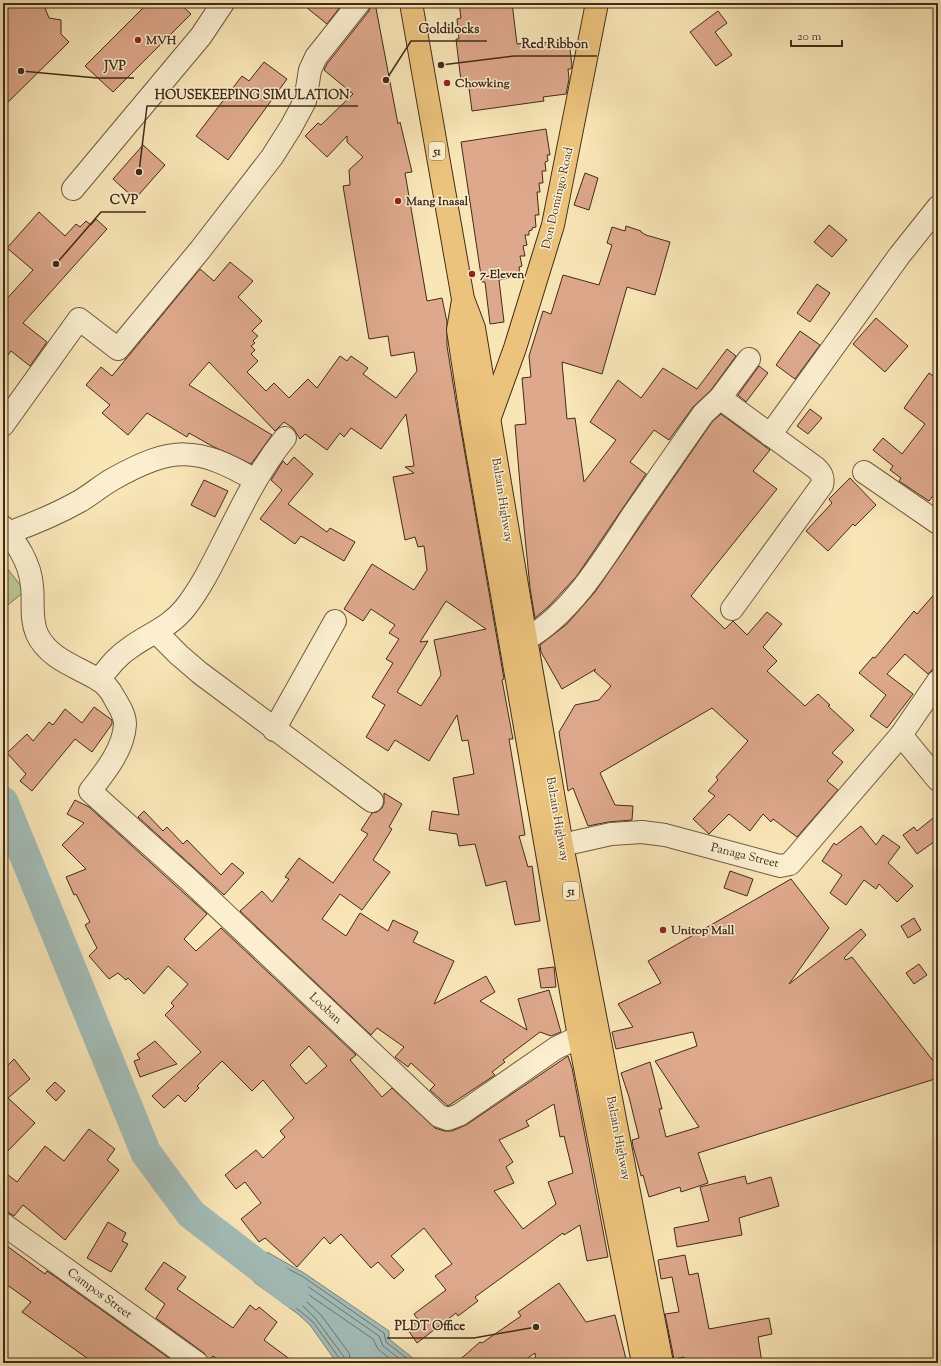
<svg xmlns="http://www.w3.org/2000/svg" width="941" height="1366" viewBox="0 0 941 1366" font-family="'Sorts Mill Goudy',serif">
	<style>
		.green { fill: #bbc690; stroke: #7e7855 }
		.water { fill: #a3bdb9; stroke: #7c8379 }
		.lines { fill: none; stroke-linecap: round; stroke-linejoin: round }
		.shore { stroke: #72746a; stroke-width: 1 }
		.river { stroke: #a3bdb9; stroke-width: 31 }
		.building { fill: #dea88c; stroke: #422b1a; fill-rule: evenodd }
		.minor-casing { stroke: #705a41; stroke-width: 24 }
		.major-casing { stroke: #422b1a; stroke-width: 24 }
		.minor { stroke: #fbefd0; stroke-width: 22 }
		.major { stroke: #ecc37c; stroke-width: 22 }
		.poi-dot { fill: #8f2418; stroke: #fbefd0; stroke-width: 1.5 }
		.labels { text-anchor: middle; stroke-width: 3; stroke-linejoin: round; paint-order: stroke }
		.shield { fill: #fbefd0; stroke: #7a6651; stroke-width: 1 }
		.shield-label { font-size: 11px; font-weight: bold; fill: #422b1a }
		.poi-label { font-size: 12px; font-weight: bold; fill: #422b1a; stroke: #fbefd0; text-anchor: start }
		.street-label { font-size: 12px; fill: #422b1a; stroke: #fbefd0 }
		.leader { fill: none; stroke: #422b1a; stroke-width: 1.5 }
		.callout-dot { fill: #422b1a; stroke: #fbefd0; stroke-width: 1.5 }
		.callout-label { font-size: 13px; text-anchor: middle; font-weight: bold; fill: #422b1a; stroke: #fbefd0; stroke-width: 3; stroke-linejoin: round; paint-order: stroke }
	</style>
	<rect width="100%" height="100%" fill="#f9e6b7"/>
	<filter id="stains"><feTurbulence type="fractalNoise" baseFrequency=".005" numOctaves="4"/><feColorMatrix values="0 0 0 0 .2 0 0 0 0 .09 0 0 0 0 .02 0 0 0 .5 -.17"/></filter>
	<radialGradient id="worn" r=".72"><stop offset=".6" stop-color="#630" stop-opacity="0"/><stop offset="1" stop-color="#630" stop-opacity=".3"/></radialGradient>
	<path class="green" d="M3,563L25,591L3,609Z"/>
	<path class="water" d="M267,1252L304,1273L389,1331V1339L419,1363H337L310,1325L298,1314L254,1282Z"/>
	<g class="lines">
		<g class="shore">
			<path d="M340,1363V1359L313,1322L300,1311L260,1281L269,1259L302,1276L384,1333L386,1342L413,1363"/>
			<path d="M345,1363L344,1357L316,1319L304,1307L266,1280L271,1266L300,1281L379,1336L383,1346L405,1363"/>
			<path d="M351,1363L349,1353L321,1315L307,1302L274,1278V1275L296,1286L373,1339L378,1349L395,1363"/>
		</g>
		<path class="river" d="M3,802L146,1153L191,1214L294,1293"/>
	</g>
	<g class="building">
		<path d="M3,3H40L45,8L49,18L61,20V34L69,42L3,107Z"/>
		<path d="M148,3H179L191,14L113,92L85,66Z"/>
		<path d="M301,3H343L327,24Z"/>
		<path d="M371,3H375L398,124L400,122L412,172L405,173L427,301L442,298L447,322V346L456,402L504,679L502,680L513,739H509L525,835L519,836L528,867L532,866L540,921L515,925L506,881L486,886L475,844L459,846L457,834L429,830L432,811L459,815L453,778L474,774L468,740L462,741L457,715L429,761L395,740L388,751L366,737L385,705L372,697L393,663L386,659L399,639L389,633L395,625L371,609L363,621L344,609L372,564L414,590L427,570L424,546L418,547L415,537L405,540L393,477L414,473L405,467L414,466L406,414L381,449L351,428L344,437L340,433L327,450L305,434L300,439L293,428L284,422L275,431L209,362L189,385L272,435L251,464L212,446L189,433L187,437L147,413L128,435L102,413L110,405L86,385L101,367L112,376L200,269L214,281L230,262L253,281L238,297L262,321L252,331L258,336L253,341L255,343L251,346L255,350L251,354L258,361L247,372L266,391L274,383L289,398L308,379L317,388L340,356L347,361L351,356L368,368L363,374L396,398L417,371L414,352L391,356L388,336L369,339L343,186L350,185L349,170L363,157L347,142V136L327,157L305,136L318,123L321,125L353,94L324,70L327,64L369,11ZM446,601L486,629L434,640L441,675L421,706L397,692L428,641L420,642Z"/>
		<path d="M459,3H512L517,44L525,43V45L569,40L572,66L571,69H568L569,79L566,94L543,97L544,101L472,111L468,80L461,81L456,39H459L457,19L461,18Z"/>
		<path d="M718,11L727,23L715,32L732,55L716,66L690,32Z"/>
		<path d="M264,62L287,79L228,160L196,136L242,76L249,81Z"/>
		<path d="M546,129L550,155H547L548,161L545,162L546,171H542L543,183H539L540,192H537L539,215H535L536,227L532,228V230L529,231V235H525L527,245L523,246L525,256H520L522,266L519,267L520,276L499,280L504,322L490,324L485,282H482L461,142Z"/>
		<path d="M143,145L165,165L135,199L113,179Z"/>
		<path d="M585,173L598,178L589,210L574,205Z"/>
		<path d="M39,212L65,236L76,224L80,227L86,221L91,225L96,219L107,229L23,323L47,342L30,366L11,351L3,362V303L33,270L7,248Z"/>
		<path d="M829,225L847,240L832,257L814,242Z"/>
		<path d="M626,226L641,231V232L646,235L670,242L655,295L627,287L602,374L562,362L567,419L575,418L584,482L616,440L590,422L618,380L641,398L663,368L697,389L727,349L736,356L711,390L693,407L669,440L654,430L630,462L646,474L576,577L549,606L535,618L530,588L521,496L515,425L526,424L522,378L531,377L529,356L543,311L551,314L563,275L599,285L612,245L607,243L612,227L625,231Z"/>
		<path d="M817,284L830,293L810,322L797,313Z"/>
		<path d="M876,318L908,346L885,372L853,344Z"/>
		<path d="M800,331L820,345L795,379L776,365Z"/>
		<path d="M759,366L768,373L746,402L738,395Z"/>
		<path d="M929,373L938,379V489L929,501L899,481L901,478L890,470L893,466L873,450L883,438L902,454L925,424L904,408Z"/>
		<path d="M810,409L822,418L808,434L797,426Z"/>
		<path d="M721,414L770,450L753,471L777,489L691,596L725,629L733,621L747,635L767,612L782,624L763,647L777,661L767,671L805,706L818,694L830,705L828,706L854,730L832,753L843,762L827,781L838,790L797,837L773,819L771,822L763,814L750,831L729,814L709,834L693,819L715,796L708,791L718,780L716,777L748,741L712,708L600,773L615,805L633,806L632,820L608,822L588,826L573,788L568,791L559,732L575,705L599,700L611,686L594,671L596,669L562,689L541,652L540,645L567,624L595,592L712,422Z"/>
		<path d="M294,457L313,474L288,504L327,532L330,528L355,542L344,561L301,536L295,544L260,519L282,490L271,480L283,461L287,465Z"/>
		<path d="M850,478L876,505L855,526L853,524L828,551L806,531L832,503L829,499Z"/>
		<path d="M204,480L228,491L215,517L191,505Z"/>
		<path d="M938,590V669L932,670L928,674L905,654L887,674L913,694L887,728L870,716L886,695L859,673L873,657L875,658L914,611L917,614Z"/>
		<path d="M94,707L112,720V724L92,752L75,739L32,791L20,781L26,774L7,753L27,734L33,741L49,722L53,725L65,709L82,723Z"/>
		<path d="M384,793L402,804L389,827L392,829L373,860L390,872L362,910L340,894L322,919L346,936L360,913L388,931L393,920L418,932L413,942L454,961L434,1004L486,976L495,992L480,1001L527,1030L518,999L549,990L561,1032L551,1036L540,1032L503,1060L505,1062L492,1072L495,1075L448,1106L430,1090L435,1085L411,1063L408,1067L395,1057L404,1047L377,1028L371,1035L240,911L262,891L272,902L289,879L285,877L299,858L333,883L368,834L361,830L372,813L377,812L382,808L384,803Z"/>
		<path d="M75,800L89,807L207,914L184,939L196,951L221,928L356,1055L350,1060L382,1097L392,1088L435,1128L444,1131H452L466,1125L568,1056L572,1068L608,1257L587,1261L580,1225L564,1235L563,1233L475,1297L478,1301L458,1316L456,1313L417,1343L408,1330L418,1320L414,1314L446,1290L435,1276L452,1264L424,1228L391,1256L404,1270L394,1279L378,1262L371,1268L341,1234L330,1244L324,1237L297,1267L265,1238L259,1242L241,1219L261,1203L245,1182L236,1189L225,1175L256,1150L263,1158L285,1137L280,1131L294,1118L263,1080L252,1091L222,1061L197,1086L199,1088L185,1102L178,1095L164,1108L152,1096L201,1052L165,1015L174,1006L171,1003L188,984L168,966L144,994L128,978L126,980L118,973L109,979L89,956L97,948L85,925L90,922L76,894L74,895L66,877L86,869L62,845L84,823L67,814ZM309,1046L327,1066L306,1084L290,1065ZM554,1104L560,1137L564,1136L573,1173L548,1182L556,1204L523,1229L494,1191L514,1183L506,1167L513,1162L499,1140L529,1126L526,1121Z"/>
		<path d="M144,811L163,831L167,827L183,844L187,840L221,875L232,863L244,873L224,895L138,817Z"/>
		<path d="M938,814V839L917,854L903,835L914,827L917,831Z"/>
		<path d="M861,826L876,845L883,835L900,847L888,863L913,886L897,902L879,884L876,889L864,880L846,905L830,893L842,875L822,861L834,843L836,845Z"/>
		<path d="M730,871L753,879L747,896L724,888Z"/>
		<path d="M791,879L829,928L789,984L861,929L866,935L844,958L846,960L852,957L938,1067V1078L698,1153L708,1183L681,1192L680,1187L649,1197L643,1175L641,1176L633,1146L632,1140L639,1138L629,1097L621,1073L650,1062L662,1109H659L666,1137L699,1127L655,1061L697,1046L693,1032L616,1049L612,1032L633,1027L618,1004L661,983L648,961Z"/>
		<path d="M914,918L921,930L908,938L901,926Z"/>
		<path d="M919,964L927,975L914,984L906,973Z"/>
		<path d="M554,967L556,987L541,988L538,969Z"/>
		<path d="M155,1041L177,1064L140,1077L134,1061L140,1059L137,1054Z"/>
		<path d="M14,1059L30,1079L8,1098L35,1123L3,1156V1070Z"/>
		<path d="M55,1082L65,1091L56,1101L46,1091Z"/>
		<path d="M89,1129L115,1149L107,1160L119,1170L65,1240L23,1205L14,1216L3,1209V1171L17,1182L45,1146L64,1161Z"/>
		<path d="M745,1176L747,1184L771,1177L779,1206L739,1218L742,1235L677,1247L674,1228L709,1221L700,1187Z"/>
		<path d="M108,1222L126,1233L122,1241L128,1244L111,1272L87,1258Z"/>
		<path d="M3,1243L45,1274L47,1271L176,1363H94L22,1312L31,1302L3,1282Z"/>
		<path d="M685,1255L689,1275L698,1273L709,1329L769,1318L772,1334L758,1337L762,1363H685L684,1357L674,1359L665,1314L679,1312L672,1277L661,1279L658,1260Z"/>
		<path d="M164,1262L186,1277L177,1289L233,1328L250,1305L256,1310L259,1307L277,1322L264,1340L295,1363H222L213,1356L209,1361L204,1353L156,1318L165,1304L145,1289Z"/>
		<path d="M559,1283L586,1322L615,1315L627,1363H536L535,1353L520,1363H456L480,1342L482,1343L521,1316L518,1312Z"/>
	</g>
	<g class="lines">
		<defs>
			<g id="minor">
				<path d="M73,189L201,36L223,3"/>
				<path d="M720,398L816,468C821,473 824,477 822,485L732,609"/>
				<path d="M3,425L79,319L118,349L200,250L272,157L291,127L305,101L310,70L316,57L359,3"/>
				<path d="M770,435L899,256L938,207"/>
				<path d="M864,472L938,523"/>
				<path d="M3,527C17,544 30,562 32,586C34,602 30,618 37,634C48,658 75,666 97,679C105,683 111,691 115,699C119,706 125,715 125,724C124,749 105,772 90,791L188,879L439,1116L448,1119L459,1115L556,1048L579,1037"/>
				<path d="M8,533C33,524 57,514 80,501C92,494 102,485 113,479C172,446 197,446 255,480"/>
				<path d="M157,633L179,655L200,673L372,801"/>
				<path d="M526,639C571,614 604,559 632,516C656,482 679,448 703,414L720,398L749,359"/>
				<path d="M99,680C109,667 117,656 131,647C149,634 170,627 185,608C200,589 211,567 222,545C241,508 258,471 285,438"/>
				<path d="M274,730L335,621"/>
				<path d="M901,735L938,780"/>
				<path d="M562,845L611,834L642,832L665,835L780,866L790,864L901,735L938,681"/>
				<path d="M3,1224L197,1363"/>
			</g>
			<g id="major">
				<path d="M411,3L463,299L474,328L526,639L562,845L662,1363"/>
				<path d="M463,300L458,330L472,422L579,1037L643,1363"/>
				<path d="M490,417L515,348L553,225L597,3"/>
			</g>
		</defs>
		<use href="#minor" class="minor-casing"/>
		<use href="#major" class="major-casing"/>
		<use href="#minor" class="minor"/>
		<use href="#major" class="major"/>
	</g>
	<g class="poi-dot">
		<circle cx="138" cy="40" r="4"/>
		<circle cx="447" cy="83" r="4"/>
		<circle cx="398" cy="201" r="4"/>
		<circle cx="472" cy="274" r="4"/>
		<circle cx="663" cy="930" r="4"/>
	</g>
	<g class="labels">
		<g class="shield">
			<rect x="429" y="142" width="16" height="18" rx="3"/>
			<rect x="563" y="882" width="16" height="18" rx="3"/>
		</g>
		<g class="shield-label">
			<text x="437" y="155">51</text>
			<text x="571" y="895">51</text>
		</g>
		<g class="poi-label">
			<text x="146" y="44">MVH</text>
			<text x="455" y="87">Chowking</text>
			<text x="406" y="205">Mang Inasal</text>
			<text x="480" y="278">7-Eleven</text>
			<text x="671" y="934">Unitop Mall</text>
		</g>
		<g class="street-label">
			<text transform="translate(557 198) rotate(-77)" y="4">Don Domingo Road</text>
			<text transform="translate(503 500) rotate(81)" y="4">Balzain Highway</text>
			<text transform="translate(558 819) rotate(80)" y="4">Balzain Highway</text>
			<text transform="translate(745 855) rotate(14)" y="4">Panaga Street</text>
			<text transform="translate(326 1008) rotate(43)" y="4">Looban</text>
			<text transform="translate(619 1138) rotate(79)" y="4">Balzain Highway</text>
			<text transform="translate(100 1293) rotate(36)" y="4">Campos Street</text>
		</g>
	</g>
	<path class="leader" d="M386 80L411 41H487M441 65L514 56H597M21 71L97 78H134M139 172L147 106H358M56 264L101 212H146M536 1327L474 1338H387"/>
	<g class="callout-dot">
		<circle cx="386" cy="80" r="4"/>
		<circle cx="441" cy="65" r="4"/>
		<circle cx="21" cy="71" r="4"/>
		<circle cx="139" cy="172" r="4"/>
		<circle cx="56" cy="264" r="4"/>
		<circle cx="536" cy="1327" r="4"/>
	</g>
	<g class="callout-label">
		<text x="449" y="33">Goldilocks</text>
		<text x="555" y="48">Red Ribbon</text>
		<text x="115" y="70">JVP</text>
		<text x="252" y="99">HOUSEKEEPING SIMULATION</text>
		<text x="124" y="204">CVP</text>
		<text x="430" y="1330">PLDT Office</text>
	</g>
	<rect width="941" height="1366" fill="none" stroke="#f9e6b7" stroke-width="16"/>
	<rect x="4" y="4" width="933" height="1358" fill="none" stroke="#422b1a" stroke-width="2"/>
	<rect x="8" y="8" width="925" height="1350" fill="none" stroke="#422b1a"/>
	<path d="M791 40v6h51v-6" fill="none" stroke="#422b1a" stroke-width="2"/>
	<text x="797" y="40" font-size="12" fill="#422b1a" stroke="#fbefd0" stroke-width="3" paint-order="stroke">20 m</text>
	<rect width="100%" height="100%" filter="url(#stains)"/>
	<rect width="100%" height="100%" fill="url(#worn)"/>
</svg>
